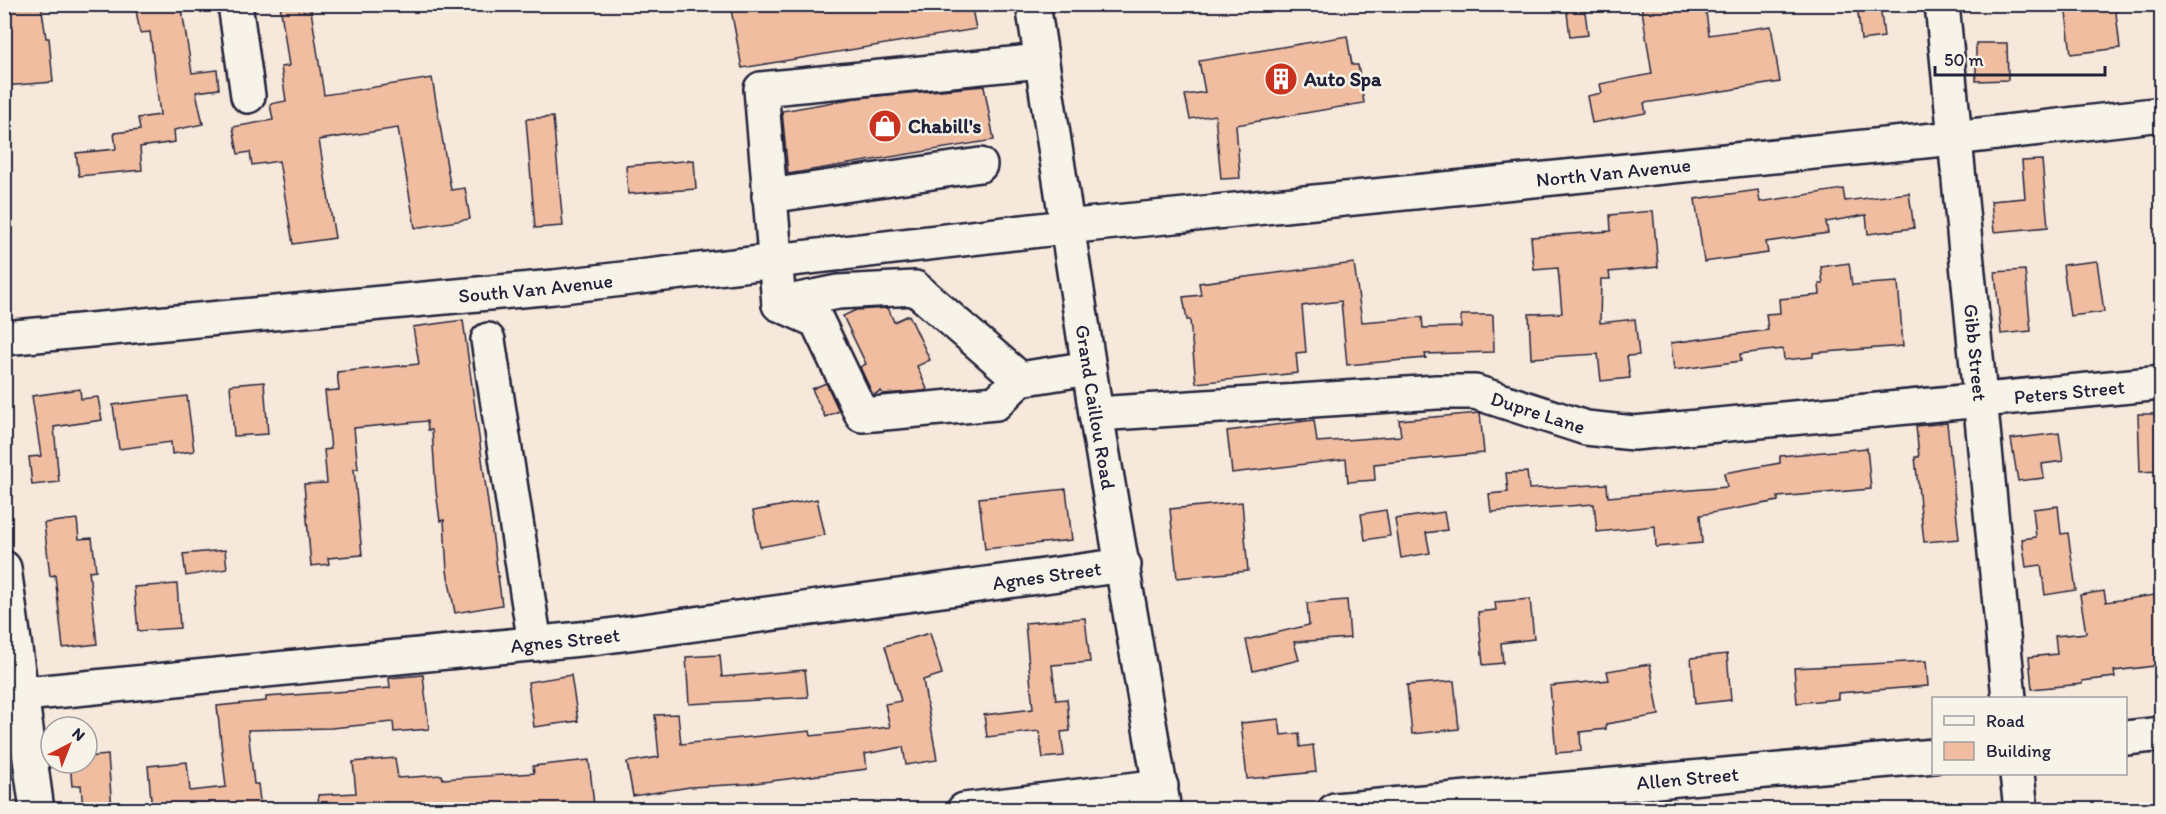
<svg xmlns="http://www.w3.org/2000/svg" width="2166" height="814" viewBox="0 0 2166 814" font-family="Itim,sans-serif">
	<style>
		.building { fill: #f0bda1; stroke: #22223b; stroke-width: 1.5 }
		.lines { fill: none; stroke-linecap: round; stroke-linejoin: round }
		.minor-casing { stroke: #22223b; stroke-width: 38 }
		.major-casing { stroke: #22223b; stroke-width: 38 }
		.minor { stroke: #f7f3e8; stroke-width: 33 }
		.major { stroke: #f7f3e8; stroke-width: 33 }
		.labels { text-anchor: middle; stroke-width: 5; stroke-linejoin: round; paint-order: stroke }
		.poi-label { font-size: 20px; font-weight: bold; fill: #22223b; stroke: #f7f3e8; text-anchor: start }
		.street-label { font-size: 20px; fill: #22223b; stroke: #f7f3e8 }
	</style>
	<rect width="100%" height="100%" fill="#f6e8da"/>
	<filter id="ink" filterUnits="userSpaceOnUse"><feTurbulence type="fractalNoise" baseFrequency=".0167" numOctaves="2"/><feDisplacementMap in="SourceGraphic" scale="12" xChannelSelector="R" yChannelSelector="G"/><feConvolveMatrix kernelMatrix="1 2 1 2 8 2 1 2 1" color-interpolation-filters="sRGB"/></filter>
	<g filter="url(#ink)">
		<g class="building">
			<path d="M4,4H41L46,38H49L53,82L4,86Z"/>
			<path d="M135,4H181L192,73L217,70L219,89L196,92L203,124L174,130L175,142L140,147L142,170L79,176L76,153L116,149L114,133L140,130L138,118L160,115L150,32L140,33Z"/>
			<path d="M280,4H310L324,95L432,78L451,190L465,188L470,219L415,228L398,128L319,140L335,238L293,244L279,161L252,165L250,152L238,154L233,127L273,120L270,104L286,101L281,67L289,66Z"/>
			<path d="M730,4H971L976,29L742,68Z"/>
			<path d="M1566,4H1584L1588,35L1570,37Z"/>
			<path d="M1641,4H1705L1709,35L1771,26L1780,82L1644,103L1646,113L1592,123L1587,96L1602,93L1600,84L1652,74Z"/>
			<path d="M1857,4H1880L1884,37L1861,40Z"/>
			<path d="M2065,4H2115L2120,48L2071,54Z"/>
			<path d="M1347,36L1352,65H1358L1364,103L1236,125L1240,178L1221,179L1215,115L1190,119L1185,95L1205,92L1199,61Z"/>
			<path d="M1976,43H2007L2008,80L1976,81Z"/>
			<path d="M984,86L994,140L788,174L782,111L856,98Z"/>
			<path d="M553,117L563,226L535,228L526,119Z"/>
			<path d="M694,160L696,189L628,194L626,166Z"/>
			<path d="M2042,160L2048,227L1994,232L1991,201L2025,198L2022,161Z"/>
			<path d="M1843,189L1845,201L1909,193L1914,228L1868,234L1866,215L1826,222L1828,233L1766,242L1768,253L1704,262L1695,199L1758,190L1760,202Z"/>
			<path d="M1653,211L1658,267L1609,272L1610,279H1601L1600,323L1635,319L1639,355L1627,356L1630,378L1601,381L1598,354L1531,358L1529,314L1562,313L1558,268L1534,270L1531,237L1611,231L1610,215Z"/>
			<path d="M2097,261L2104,312L2070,316L2063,265Z"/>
			<path d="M1354,263L1362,322L1422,317L1423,328L1461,327V315H1493L1494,352L1425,354L1426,358L1347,365L1341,301L1302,306L1306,352L1296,353L1298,373L1196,383L1190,320H1187L1183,297L1201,295L1199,283Z"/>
			<path d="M1849,263L1852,285L1898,282L1903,346L1813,353V357L1784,360L1783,349L1740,354L1741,361L1674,370L1671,343L1768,330L1766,314L1780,313L1779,299L1820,295L1819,284H1823L1821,267Z"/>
			<path d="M2025,270L2031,331L2001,334L1995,272Z"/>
			<path d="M888,308L894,322L909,315L930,360L917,366L927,389L924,391L883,394L881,391L873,395L860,367L866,364L843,316L856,310Z"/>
			<path d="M463,320L502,605L455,613L447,571L444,520L440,521L436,491L432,430H428L427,421L354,428L358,469H354L362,555L328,558L329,564L311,566L304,484L327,483L324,450L331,449L325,391L339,390L337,372L419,364L413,327Z"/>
			<path d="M264,382L268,434L234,436L230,385Z"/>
			<path d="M826,383L839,411L825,417L812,389Z"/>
			<path d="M80,389L81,399L98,397L102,420L54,427L59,482L32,485L29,457L41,456L32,396Z"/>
			<path d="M187,396L194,451L172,454L171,442L119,449L113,405Z"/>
			<path d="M1480,413L1484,453L1374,464L1375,480L1348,482L1346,459L1232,473L1227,431L1314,420L1317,442L1401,436L1399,420Z"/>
			<path d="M2138,414H2156L2158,471L2140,472Z"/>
			<path d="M1947,423L1959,539L1924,542L1915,457H1919L1916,426Z"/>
			<path d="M2059,433L2063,461L2042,464L2044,478L2018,481L2011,439Z"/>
			<path d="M1867,448L1871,489L1778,497V501L1700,515L1702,543L1656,547L1655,526L1597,532L1594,504L1491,512L1489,494L1508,492L1506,473L1527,472L1529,489L1607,484L1608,497L1727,487L1724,473L1780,463V456Z"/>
			<path d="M1066,489L1072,540L985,549L979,498Z"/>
			<path d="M817,499L825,535L760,547L753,511Z"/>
			<path d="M1242,502L1248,571L1177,578L1170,509Z"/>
			<path d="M2058,506L2061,534L2068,533L2076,590L2045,595L2041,565L2026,567L2022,539L2036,537L2033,509Z"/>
			<path d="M1386,510L1390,536L1365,540L1361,514Z"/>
			<path d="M1444,512L1447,530L1426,533L1430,553L1401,558L1395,519Z"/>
			<path d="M77,519L79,539L92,538L96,570L89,571L97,644L63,648L55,575L50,576L44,523Z"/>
			<path d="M225,550L227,569L186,576L183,554Z"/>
			<path d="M177,584L180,628L138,631L134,587Z"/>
			<path d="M2104,591L2106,602L2162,594V665L2114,671L2115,677L2082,681V684L2032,689L2029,657L2057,654L2055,636L2086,633L2080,595Z"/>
			<path d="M1530,599L1534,639L1501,643L1503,663L1483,665L1478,612L1496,610L1495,602Z"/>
			<path d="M1347,600L1350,638L1294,642L1299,660L1253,671L1246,640L1309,625L1307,603Z"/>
			<path d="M1085,618L1090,662L1052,665L1056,700L1067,699L1070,731L1061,732L1064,756L1043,758L1039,731L987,737L984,715L1033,709L1025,623Z"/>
			<path d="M930,633L942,674L923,680L937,760L906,765L903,747L865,754L867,769L747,784L690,787L633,796L627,762L659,757L655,715L678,714L681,744L810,731L811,736L890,727L885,704L901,701L885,646Z"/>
			<path d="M1727,654L1731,700L1695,704L1691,658Z"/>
			<path d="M720,655L722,677L805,670L808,697L689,704L686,657Z"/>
			<path d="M1926,661L1928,686L1838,693V699L1797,703L1794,668Z"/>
			<path d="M1650,664L1659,715L1606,724V729L1580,732L1581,751L1556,753L1550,686L1609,680L1607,671Z"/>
			<path d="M423,675L429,729L394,732L393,722L331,728L248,730L254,784H258L261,810H152L148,766L187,762L190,791L226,787L217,706L266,701V697L390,688L389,678Z"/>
			<path d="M571,675L578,721L534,727L528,682Z"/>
			<path d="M1454,681L1459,729L1412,734L1407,685Z"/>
			<path d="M1279,719L1281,735L1299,733L1300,747L1313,745L1316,772L1247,779L1241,723Z"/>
			<path d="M108,755L112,810H83L81,785L72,786L70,763H87V757Z"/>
			<path d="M395,758L398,778L442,775L443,779L534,773L533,766L589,760L594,805L564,810H319L318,795L356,793L353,762Z"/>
		</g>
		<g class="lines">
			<defs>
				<g id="minor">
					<path d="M235,4L248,96"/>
					<path id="s1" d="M1942,4L2009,698"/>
					<path d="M1041,61L761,89L779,304L817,321L862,415L996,403L1020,379L1089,368"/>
					<path d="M769,196L980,165"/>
					<path d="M779,304L838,292L915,288L1020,379"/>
					<path d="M488,340L535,644"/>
					<path id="s2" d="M1096,414L1437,392H1475L1586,428L1634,433L2162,383"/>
					<path d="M4,568L37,810"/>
					<path id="s3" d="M4,696L600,637L1124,565"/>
					<path d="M2126,738L2162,734"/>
					<path d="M2017,774L2021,810"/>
					<path d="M964,810L1161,786"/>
					<path id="s4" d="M1335,810L1934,756"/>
				</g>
				<g id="major">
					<path id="s5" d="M1033,4L1096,414L1164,810"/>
					<path id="s6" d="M4,338L554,287L1065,227L1954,138L2162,114"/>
				</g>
			</defs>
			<use href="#minor" class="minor-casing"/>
			<use href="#major" class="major-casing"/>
			<use href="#minor" class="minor"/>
			<use href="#major" class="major"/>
		</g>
	</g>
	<defs>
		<symbol id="building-disc" viewBox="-11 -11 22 22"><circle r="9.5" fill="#c8321e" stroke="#f7f3e8"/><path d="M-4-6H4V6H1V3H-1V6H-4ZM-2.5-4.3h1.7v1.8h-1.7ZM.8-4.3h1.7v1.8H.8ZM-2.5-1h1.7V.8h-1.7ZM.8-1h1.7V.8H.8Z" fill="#fff"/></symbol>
		<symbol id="shop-disc" viewBox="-11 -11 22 22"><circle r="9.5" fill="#c8321e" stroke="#f7f3e8"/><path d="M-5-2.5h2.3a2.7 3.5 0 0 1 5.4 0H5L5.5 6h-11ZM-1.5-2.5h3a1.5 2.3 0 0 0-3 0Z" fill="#fff"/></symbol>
	</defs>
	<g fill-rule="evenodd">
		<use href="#building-disc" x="1262" y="60" width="38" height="38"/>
		<use href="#shop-disc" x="866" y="107" width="38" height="38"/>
	</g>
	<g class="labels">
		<g class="poi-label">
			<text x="1304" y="86">Auto Spa</text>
			<text x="908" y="133">Chabill's</text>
		</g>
		<g class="street-label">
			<text dy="7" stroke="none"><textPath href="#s6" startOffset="1618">North Van Avenue</textPath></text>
			<text dy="7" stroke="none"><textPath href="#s6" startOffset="534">South Van Avenue</textPath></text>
			<text dy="7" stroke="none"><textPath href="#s1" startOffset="350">Gibb Street</textPath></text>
			<text dy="7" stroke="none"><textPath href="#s2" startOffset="982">Peters Street</textPath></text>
			<text dy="7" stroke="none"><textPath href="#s5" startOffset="408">Grand Caillou Road</textPath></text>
			<text dy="7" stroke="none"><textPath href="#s2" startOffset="446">Dupre Lane</textPath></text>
			<text dy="7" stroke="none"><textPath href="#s3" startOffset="1050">Agnes Street</textPath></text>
			<text dy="7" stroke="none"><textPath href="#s3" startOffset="564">Agnes Street</textPath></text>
			<text dy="7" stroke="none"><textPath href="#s4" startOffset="354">Allen Street</textPath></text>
		</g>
	</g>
	<rect width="2166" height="814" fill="none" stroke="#f7f3e8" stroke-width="24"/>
	<rect x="12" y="12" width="2142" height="790" fill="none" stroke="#22223b" stroke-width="2" filter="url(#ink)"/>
	<rect x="1932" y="697" width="195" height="78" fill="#f7f3e8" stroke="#a29fa3" stroke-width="1.5"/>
	<rect x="1944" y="716" width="30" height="9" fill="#f7f3e8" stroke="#a29fa3" stroke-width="1.5"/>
	<text x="1986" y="727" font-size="18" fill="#22223b">Road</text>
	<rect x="1944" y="742" width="30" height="18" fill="#f0bda1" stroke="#a29fa3" stroke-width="1.5"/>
	<text x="1986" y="757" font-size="18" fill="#22223b">Building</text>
	<g transform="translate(69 745) rotate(42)"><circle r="28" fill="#f7f3e8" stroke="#a29fa3" stroke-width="1.5"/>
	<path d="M0-4.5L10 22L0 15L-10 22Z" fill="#c8321e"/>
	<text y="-9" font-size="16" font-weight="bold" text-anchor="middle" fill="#22223b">N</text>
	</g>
	<path d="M1935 66v9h170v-9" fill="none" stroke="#22223b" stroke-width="3"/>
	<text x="1944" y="66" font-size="18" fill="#22223b" stroke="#f7f3e8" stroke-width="4.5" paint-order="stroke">50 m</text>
</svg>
